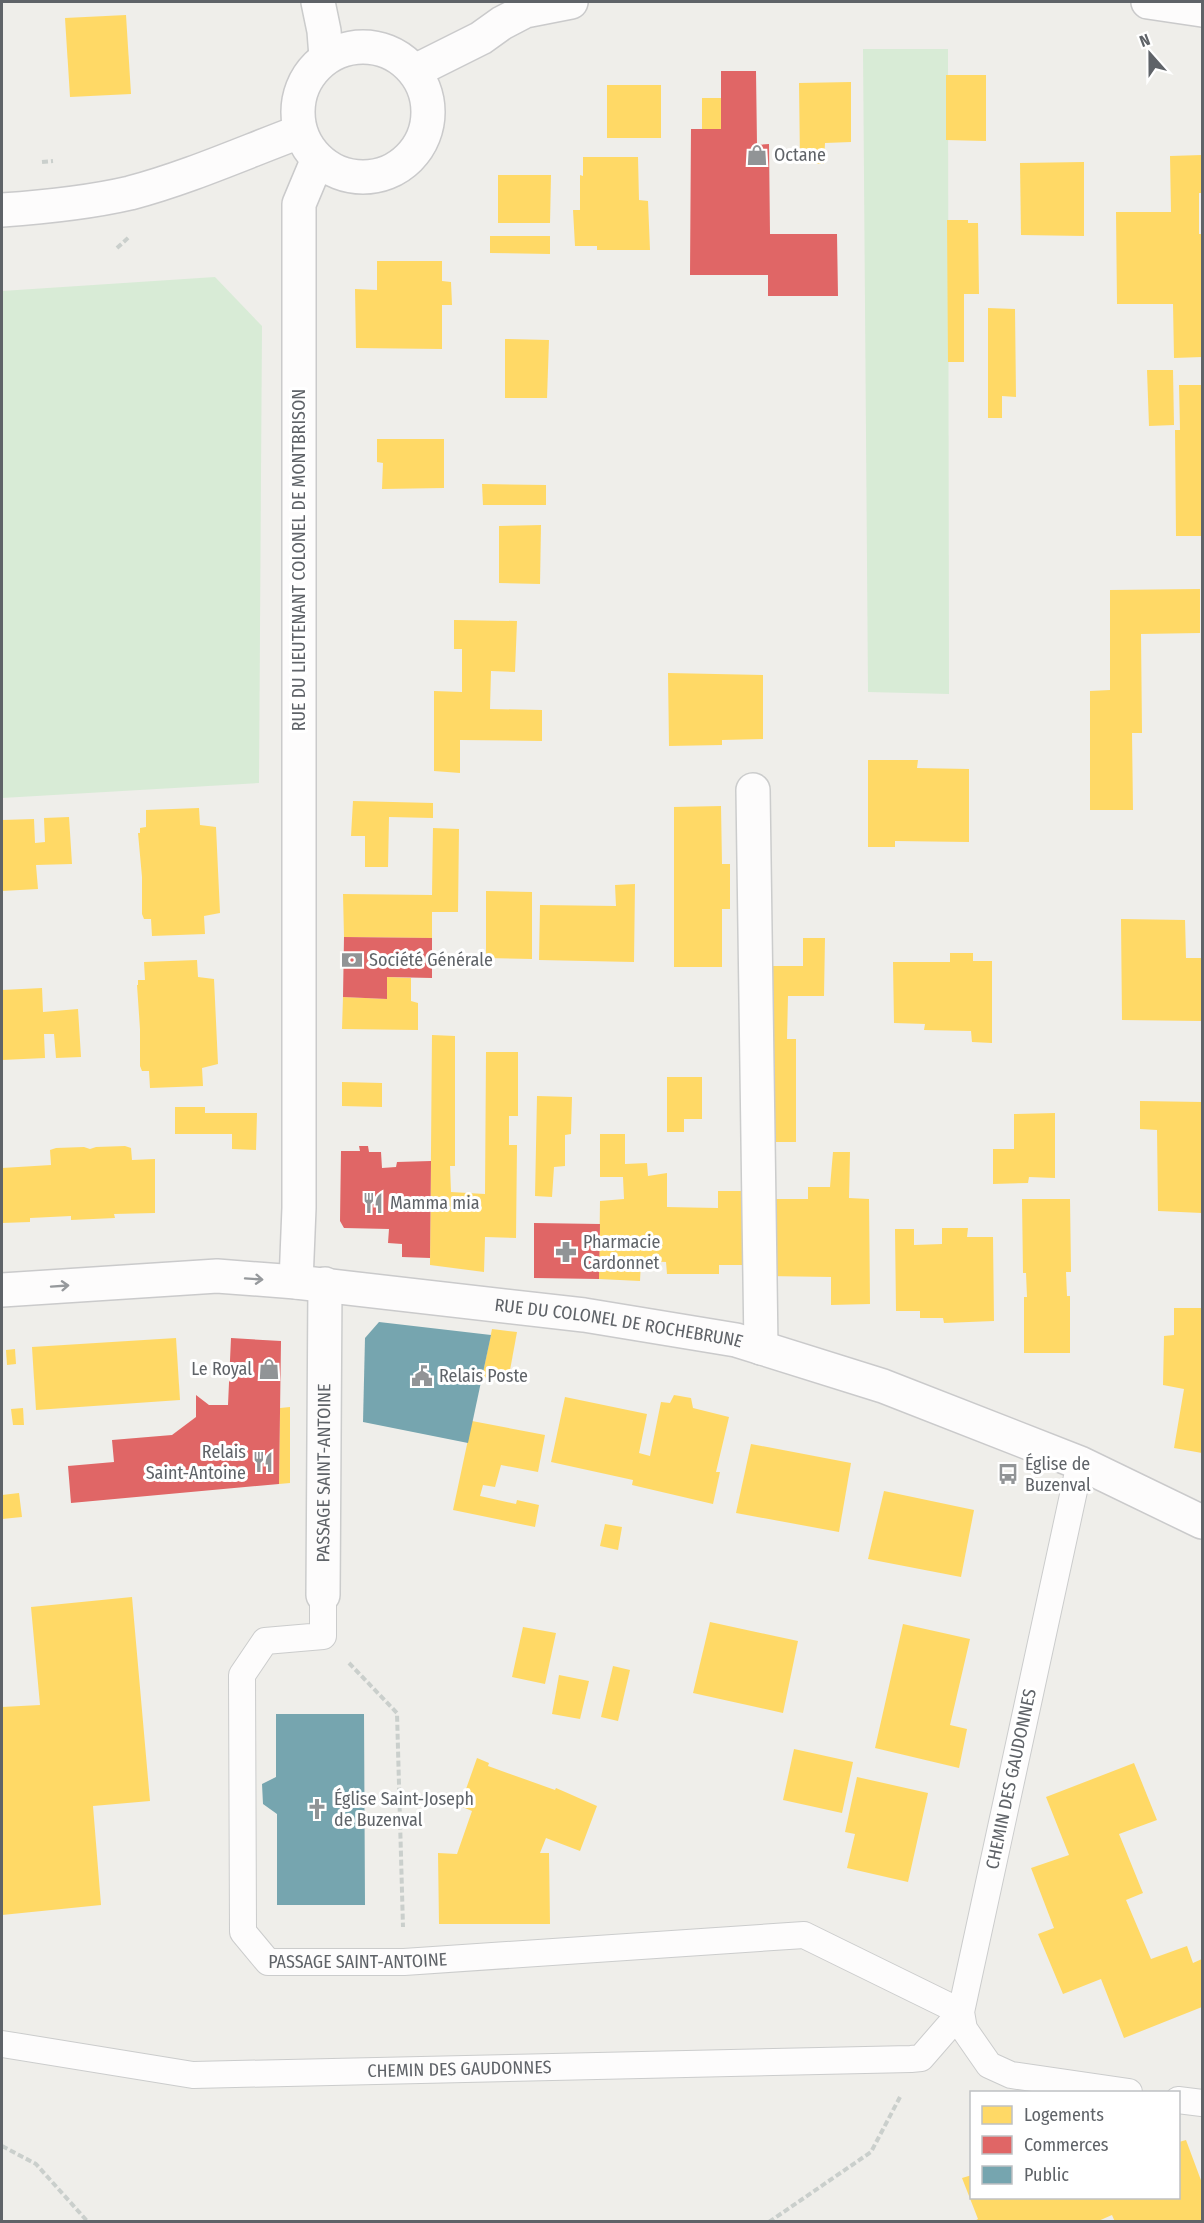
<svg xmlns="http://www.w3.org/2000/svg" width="1204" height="2223" viewBox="0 0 1204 2223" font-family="'Fira Sans Condensed',sans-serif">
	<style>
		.green { fill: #d8ebd6 }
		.homes { fill: #ffd966 }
		.shops { fill: #e06666 }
		.public { fill: #76a5af }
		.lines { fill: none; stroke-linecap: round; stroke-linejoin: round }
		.lane-casing { stroke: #cbcccc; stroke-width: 28 }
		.street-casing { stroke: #cbcccc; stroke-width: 36 }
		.secondary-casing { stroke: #cacacb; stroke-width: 36 }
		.path { stroke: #cacfcc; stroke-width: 4; stroke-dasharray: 6 3; stroke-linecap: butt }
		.lane { stroke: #fdfcfc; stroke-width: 26 }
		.street { stroke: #fdfcfc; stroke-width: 33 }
		.secondary { stroke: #fdfcfc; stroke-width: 33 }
		.oneway { stroke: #96999c }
		.labels { text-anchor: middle; stroke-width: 6; stroke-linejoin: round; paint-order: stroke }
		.poi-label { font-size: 18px; fill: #5f6368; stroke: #fff; text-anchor: start }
		.street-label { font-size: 18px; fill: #5f6368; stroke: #fff }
	</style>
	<rect width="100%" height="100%" fill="#efeeea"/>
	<g class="green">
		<path d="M863,49H948L949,694L868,692Z"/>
		<path d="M215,277L262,326L259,783L2,798V291Z"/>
	</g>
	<g class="homes">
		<path d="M126,15L131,94L70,97L65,18Z"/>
		<path d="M946,75H986V141L946,140Z"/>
		<path d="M851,82V142L825,143L824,164L800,163L799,83Z"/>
		<rect x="607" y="85" width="54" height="53"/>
		<rect x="702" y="98" width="19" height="31"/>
		<path d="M1202,155V193H1199V234H1202V357L1174,358L1173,304H1117L1116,212H1171L1170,156Z"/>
		<path d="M583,157H638L639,200L648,201L650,250H597V246H575L573,210H580V175L583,176Z"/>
		<path d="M1084,162V236L1021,235L1020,163Z"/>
		<path d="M498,175H551L550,223H498Z"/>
		<path d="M947,220H968V223H978L979,294H964V362H948Z"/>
		<path d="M490,236H550V254L490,253Z"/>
		<path d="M377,261H442V281L451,282L452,305H442V349L356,348L355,289L377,290Z"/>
		<path d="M988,308L1015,309L1016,397L1002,396V418H988Z"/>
		<path d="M505,339L549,340L547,398H505Z"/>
		<path d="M1147,370H1173L1174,425L1149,426Z"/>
		<path d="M1179,385H1202V536H1176L1175,430H1180Z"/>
		<path d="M377,439H444V488L382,489L383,463L377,462Z"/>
		<path d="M482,484L546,485V505H483Z"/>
		<path d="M541,525L540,584L499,583V526Z"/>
		<path d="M1200,589V633L1141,634L1142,733H1132L1133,810H1090V691L1110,690V590Z"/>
		<path d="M454,620L517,621L515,672L491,671L490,709L542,710V741L460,740V773L434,771V691L462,692V649H454Z"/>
		<path d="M668,673L763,675V739L722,740V745L669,746Z"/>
		<path d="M868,760H918L917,768L969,769V842L895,841V847H868Z"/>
		<path d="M353,801L433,803V818L389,817L388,867H365V836H351Z"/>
		<path d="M721,806L722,864H730V909H722V967H674V807Z"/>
		<path d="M199,808L200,825L216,827L220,913L204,916L205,934L152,936L151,919H144L142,914V877L138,833H140V828L146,827V810Z"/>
		<path d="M69,817L72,864L36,865L38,889L2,891V820L34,819L35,843L45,842L44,818Z"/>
		<path d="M433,828L459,829L458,912H432V938L344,937L343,894L432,895Z"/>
		<path d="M635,884L634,962L539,960L540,905L616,906L615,885Z"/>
		<path d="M486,891L532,892V959L486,958Z"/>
		<path d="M1121,919L1185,920L1186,958H1202V1021L1122,1020Z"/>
		<path d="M803,938H825L824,996H788L787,1039H796V1142H765L764,966H803Z"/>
		<path d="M950,953H973V961H992V1043L972,1042L971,1031L924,1030L925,1024L894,1023L893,962H950Z"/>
		<path d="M197,960L198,977L214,979L218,1064L202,1068L203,1086L150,1088L149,1071H142L140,1066V1029L137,985H138V980H145L144,962Z"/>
		<path d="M387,977L411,978V1001L418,1003V1030L342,1029L343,997L387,999Z"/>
		<path d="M42,988L43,1012L78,1009L81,1057L56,1058L54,1034H44L45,1058L2,1060V990Z"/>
		<path d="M432,1035L455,1036V1166H450L451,1192L485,1194L486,1052H518V1116H509V1145H517L516,1238L485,1237L484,1272L430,1265Z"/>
		<path d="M667,1077H702V1119H684V1132H667Z"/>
		<path d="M342,1082L382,1083V1107L342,1106Z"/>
		<path d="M537,1096L572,1097L571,1134L565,1135V1166L554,1167L552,1197L535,1196Z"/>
		<path d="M1140,1101L1202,1102V1213L1158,1211L1157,1130L1140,1129Z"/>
		<path d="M175,1107H205V1113H257L256,1150L232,1149V1134H175Z"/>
		<path d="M1055,1113V1178L1029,1177L1028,1183L993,1184V1149H1014V1114Z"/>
		<path d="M600,1134H625V1164L647,1163L648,1176L667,1173V1207L718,1208V1191H743L744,1265H719V1274H667L666,1262L641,1261L640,1281L599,1279L600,1201L624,1199L623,1177H600Z"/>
		<path d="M125,1146L131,1148L132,1160L155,1159V1213L114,1214L115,1218L71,1220V1216L30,1218V1222L2,1223V1168L51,1165L50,1150L56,1148L84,1147L90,1149L96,1147Z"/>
		<path d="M833,1152H850L849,1198L869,1199L870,1304L831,1305V1277L766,1276L765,1199H808V1187H830Z"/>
		<path d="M1022,1199H1070L1071,1272H1066L1067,1296H1070V1353H1024V1297H1027L1026,1273H1023Z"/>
		<path d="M942,1228H968L967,1237H993L994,1321L944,1323L943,1318H920V1311H896L895,1229H914V1245L942,1244Z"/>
		<path d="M1174,1308H1202V1453L1174,1448L1184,1389L1163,1385L1164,1336L1174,1335Z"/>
		<path d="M492,1329L517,1332L508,1381L482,1377Z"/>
		<path d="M176,1338L180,1400L36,1410L32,1347Z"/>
		<path d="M15,1349L16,1364L7,1365L6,1350Z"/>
		<path d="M674,1395L691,1398L693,1408L729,1417L716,1472H720L713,1504L632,1485L633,1480L551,1462L565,1397L647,1414L639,1453L650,1456L661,1402L670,1403Z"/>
		<path d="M290,1407V1483L279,1484L280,1408Z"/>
		<path d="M23,1408L24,1425H13L11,1409Z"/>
		<path d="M472,1421L545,1435L538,1472L501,1465L495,1487L483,1485L480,1496L516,1504L517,1500L539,1505L535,1527L453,1510Z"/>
		<path d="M751,1444L851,1463L839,1532L736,1513Z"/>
		<path d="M884,1491L974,1510L961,1577L868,1559Z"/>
		<path d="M19,1493L22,1517L2,1519V1495Z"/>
		<path d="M605,1524L622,1527L618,1550L600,1546Z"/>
		<path d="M132,1597L150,1801L93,1806L101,1905L2,1915V1707L40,1705L31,1607Z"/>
		<path d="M710,1622L798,1641L783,1713L693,1693Z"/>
		<path d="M903,1624L970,1639L950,1725L967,1729L959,1768L875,1748Z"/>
		<path d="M523,1627L556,1633L545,1684L512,1677Z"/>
		<path d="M613,1666L630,1670L618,1721L601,1717Z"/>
		<path d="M559,1675L589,1681L580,1719L552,1714Z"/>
		<path d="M794,1749L853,1762L842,1813L783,1800Z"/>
		<path d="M477,1758L489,1763L488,1766L555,1790L556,1788L597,1806L580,1851L546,1838L540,1853H549L550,1924H439L438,1853L457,1854L472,1811L460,1806Z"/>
		<path d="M1134,1763L1157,1820L1119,1834L1143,1893L1126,1900L1151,1959L1187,1946L1193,1963L1202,1959V2007L1124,2038L1101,1979L1063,1994L1038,1934L1054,1928L1031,1868L1069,1855L1046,1797Z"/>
		<path d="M857,1777L928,1793L908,1882L847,1868L855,1834L845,1832Z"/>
		<path d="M1186,2140L1202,2183V2222H1115L1112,2215L1096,2222H973L978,2219L962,2178L972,2175V2198H1179V2142Z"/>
	</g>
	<g class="shops">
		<path d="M721,71H756L757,145L769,144L770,234H837L838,296H768V275H690L691,129H721Z"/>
		<path d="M344,937L432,938V978L387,977V999L343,997Z"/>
		<path d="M359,1146H368L369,1152H381L382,1168L396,1167L397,1162L431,1161L430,1258L402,1257V1244L388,1243L389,1229L344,1228L340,1221L341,1151H360Z"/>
		<path d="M534,1223L600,1224L599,1279L534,1278Z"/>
		<path d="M231,1338L281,1341L279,1484L71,1503L68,1466L114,1462L112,1440L172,1435L196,1417V1395L209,1405H228Z"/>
	</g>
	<g class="public">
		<path d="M379,1322L491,1335L468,1443L363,1422L365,1338Z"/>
		<path d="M276,1714H364L365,1905H277V1814L263,1804L262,1784L276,1777Z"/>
	</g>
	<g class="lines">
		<defs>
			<g id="lane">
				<path d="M1080,1463L961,2012L964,2029L989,2065L1011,2075L1129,2092"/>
				<path id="s1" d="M323,1595V1636L265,1641L242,1675L243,1932L268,1962H404L804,1935L961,2012"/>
				<path id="s2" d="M2,2044L193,2075L911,2059L921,2058L961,2012"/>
				<path d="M1178,2100L1202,2103"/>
			</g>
			<g id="street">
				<path d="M318,2L324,31L326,57"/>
				<path d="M753,790L761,1348"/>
				<path id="s3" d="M323,1595L325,1284"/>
			</g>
			<g id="secondary">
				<path d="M1148,2L1202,10"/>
				<circle cx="363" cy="112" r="65"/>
				<path d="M415,71L481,38L502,23L525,11L571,2"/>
				<path d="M2,210C45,207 87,203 130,193C187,178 243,153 299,132"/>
				<path d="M296,1282L299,1208V204L317,161"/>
				<path id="s4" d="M2,1290L217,1276L296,1282L584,1315L736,1340L883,1386L1080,1463L1202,1522"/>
			</g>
		</defs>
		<use href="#lane" class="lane-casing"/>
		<use href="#street" class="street-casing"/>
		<use href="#secondary" class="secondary-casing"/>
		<g class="path">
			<path d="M42,162L53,161"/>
			<path d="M117,248L129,237"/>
			<path d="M349,1663L397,1713L403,1927"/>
			<path d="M2,2146L36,2164L88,2222"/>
			<path d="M769,2222L871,2152L900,2097"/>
		</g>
		<use href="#lane" class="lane"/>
		<use href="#street" class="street"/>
		<use href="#secondary" class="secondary"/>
	</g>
	<defs><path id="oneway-shaft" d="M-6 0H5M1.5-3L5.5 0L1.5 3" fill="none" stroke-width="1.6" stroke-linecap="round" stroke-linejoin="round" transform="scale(1.5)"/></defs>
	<g class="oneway">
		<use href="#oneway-shaft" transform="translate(254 1279) rotate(4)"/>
		<use href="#oneway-shaft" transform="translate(60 1286) rotate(-4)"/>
	</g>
	<defs>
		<symbol id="shop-bare" viewBox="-9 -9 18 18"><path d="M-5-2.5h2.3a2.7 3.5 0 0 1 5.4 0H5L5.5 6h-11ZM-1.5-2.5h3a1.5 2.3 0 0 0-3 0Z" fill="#919496" stroke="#fff" stroke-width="2.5" paint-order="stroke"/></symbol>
		<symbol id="bank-bare" viewBox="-9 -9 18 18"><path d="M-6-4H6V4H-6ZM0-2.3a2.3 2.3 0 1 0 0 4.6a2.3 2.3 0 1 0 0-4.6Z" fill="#919496" stroke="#fff" stroke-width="2.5" paint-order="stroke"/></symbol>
		<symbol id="restaurant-bare" viewBox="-9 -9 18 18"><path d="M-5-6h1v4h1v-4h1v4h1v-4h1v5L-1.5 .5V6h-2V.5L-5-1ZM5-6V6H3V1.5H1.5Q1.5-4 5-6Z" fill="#919496" stroke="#fff" stroke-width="2.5" paint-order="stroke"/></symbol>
		<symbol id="pharmacy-bare" viewBox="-9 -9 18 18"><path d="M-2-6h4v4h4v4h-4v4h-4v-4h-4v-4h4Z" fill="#919496" stroke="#fff" stroke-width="2.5" paint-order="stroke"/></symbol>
		<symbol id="civic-bare" viewBox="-9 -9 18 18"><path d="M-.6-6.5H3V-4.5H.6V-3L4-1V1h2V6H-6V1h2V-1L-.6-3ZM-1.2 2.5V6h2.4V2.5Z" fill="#919496" stroke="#fff" stroke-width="2.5" paint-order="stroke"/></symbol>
		<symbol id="bus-bare" viewBox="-9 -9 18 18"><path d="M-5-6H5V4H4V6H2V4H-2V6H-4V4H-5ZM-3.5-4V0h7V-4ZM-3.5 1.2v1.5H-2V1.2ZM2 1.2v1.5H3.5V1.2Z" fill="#919496" stroke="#fff" stroke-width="2.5" paint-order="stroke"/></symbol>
		<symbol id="church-bare" viewBox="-9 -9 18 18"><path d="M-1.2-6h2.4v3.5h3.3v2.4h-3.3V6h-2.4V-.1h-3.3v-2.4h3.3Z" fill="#919496" stroke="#fff" stroke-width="2.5" paint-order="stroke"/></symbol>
	</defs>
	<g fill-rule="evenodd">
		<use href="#shop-bare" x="742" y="140" width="30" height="30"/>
		<use href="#bank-bare" x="337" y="945" width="30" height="30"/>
		<use href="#restaurant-bare" x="358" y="1188" width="30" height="30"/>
		<use href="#pharmacy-bare" x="551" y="1237" width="30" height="30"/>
		<use href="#shop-bare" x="254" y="1354" width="30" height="30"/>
		<use href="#civic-bare" x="407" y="1361" width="30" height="30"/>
		<use href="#restaurant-bare" x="248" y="1447" width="30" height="30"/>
		<use href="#bus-bare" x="993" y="1459" width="30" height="30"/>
		<use href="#church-bare" x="302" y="1794" width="30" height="30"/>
	</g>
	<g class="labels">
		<g class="poi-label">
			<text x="774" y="161">Octane</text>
			<text x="369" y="966">Société Générale</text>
			<text x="390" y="1209">Mamma mia</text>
			<text x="583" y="1248">Pharmacie<tspan x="583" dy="21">Cardonnet</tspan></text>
			<text x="252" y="1375" text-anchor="end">Le Royal</text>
			<text x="439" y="1382">Relais Poste</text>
			<text x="246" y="1458" text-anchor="end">Relais<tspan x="246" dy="21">Saint-Antoine</tspan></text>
			<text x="1025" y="1470">Église de<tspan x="1025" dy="21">Buzenval</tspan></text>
			<text x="334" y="1805">Église Saint-Joseph<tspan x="334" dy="21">de Buzenval</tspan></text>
		</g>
		<g class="street-label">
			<text transform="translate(299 560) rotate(-90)" y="6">RUE DU LIEUTENANT COLONEL DE MONTBRISON</text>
			<text dy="6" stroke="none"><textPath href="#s4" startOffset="620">RUE DU COLONEL DE ROCHEBRUNE</textPath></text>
			<text dy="6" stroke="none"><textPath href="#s3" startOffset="122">PASSAGE SAINT-ANTOINE</textPath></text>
			<text transform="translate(1011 1779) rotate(-78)" y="6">CHEMIN DES GAUDONNES</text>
			<text dy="6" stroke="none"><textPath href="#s1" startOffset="526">PASSAGE SAINT-ANTOINE</textPath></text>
			<text dy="6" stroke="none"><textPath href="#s2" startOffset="460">CHEMIN DES GAUDONNES</textPath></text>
		</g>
	</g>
	<rect width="1204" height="2223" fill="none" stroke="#5f6368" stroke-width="6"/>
	<rect x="970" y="2091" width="210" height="108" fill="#ffffff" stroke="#bfc1c3" stroke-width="1.5"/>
	<rect x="982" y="2106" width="30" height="18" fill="#ffd966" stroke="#bfc1c3" stroke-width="1.5"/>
	<text x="1024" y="2121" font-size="18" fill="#5f6368">Logements</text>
	<rect x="982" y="2136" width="30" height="18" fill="#e06666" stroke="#bfc1c3" stroke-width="1.5"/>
	<text x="1024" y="2151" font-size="18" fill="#5f6368">Commerces</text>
	<rect x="982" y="2166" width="30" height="18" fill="#76a5af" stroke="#bfc1c3" stroke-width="1.5"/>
	<text x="1024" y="2181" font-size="18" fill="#5f6368">Public</text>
	<g transform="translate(1150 54) rotate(339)" stroke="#ffffff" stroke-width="4.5" paint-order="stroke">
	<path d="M0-4.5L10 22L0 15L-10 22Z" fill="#5f6368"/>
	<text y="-9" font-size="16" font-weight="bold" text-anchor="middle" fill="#5f6368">N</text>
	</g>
</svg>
